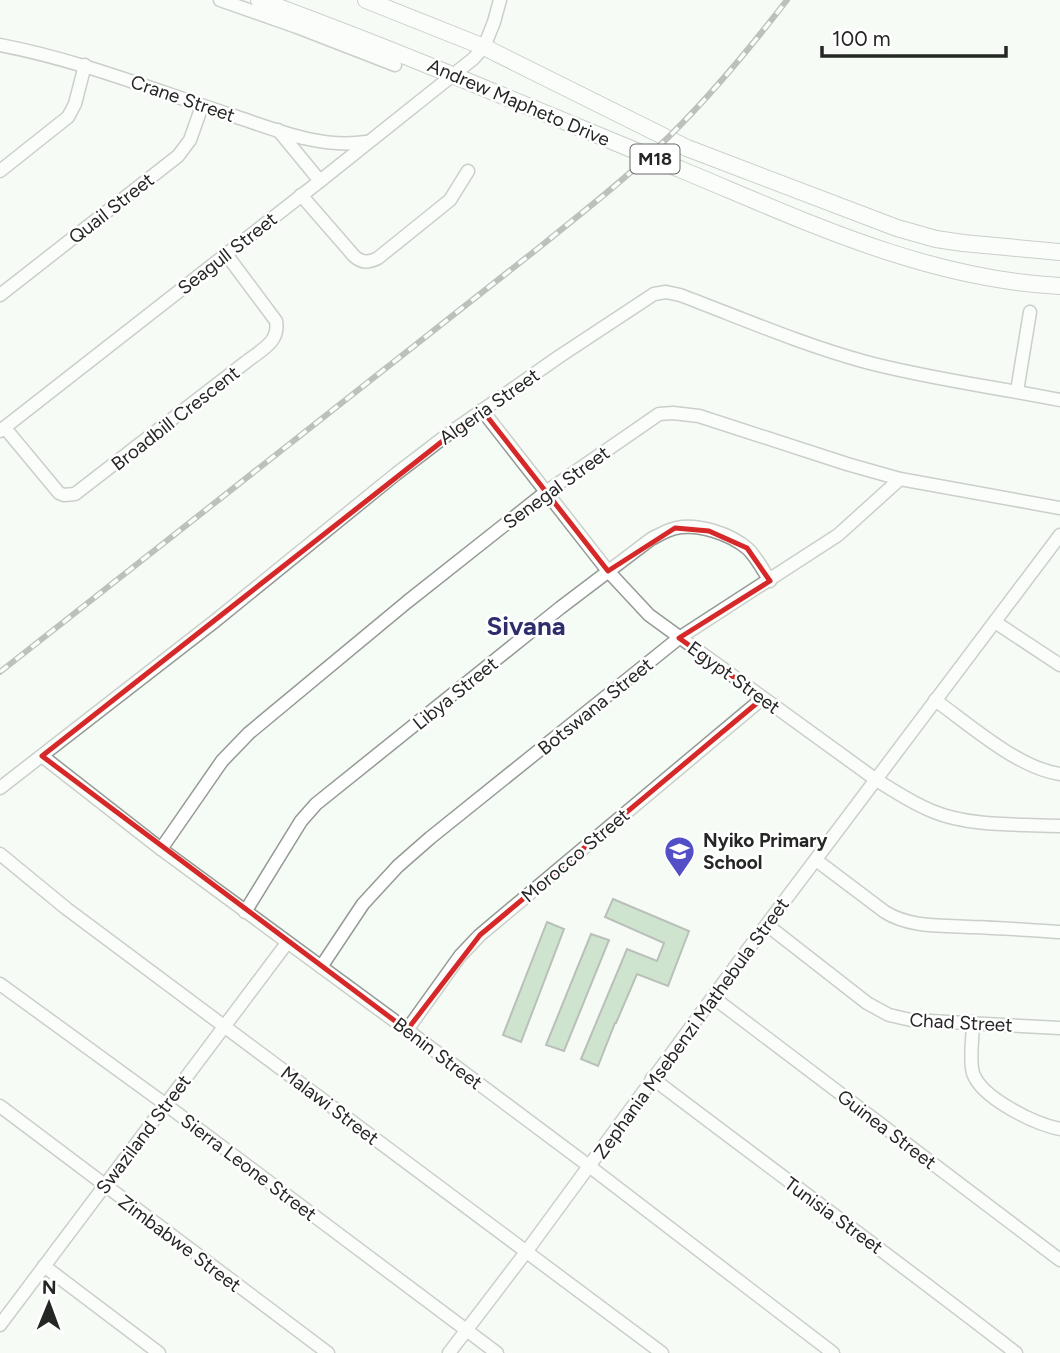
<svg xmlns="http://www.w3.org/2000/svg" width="1060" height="1353" viewBox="0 0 1060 1353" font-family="Figtree,sans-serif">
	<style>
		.building { fill: #a0c79f; stroke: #707670; stroke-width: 2 }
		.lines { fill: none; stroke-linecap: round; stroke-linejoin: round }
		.minor-casing { stroke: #959a95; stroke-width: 15 }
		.major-casing { stroke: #959a95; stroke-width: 18 }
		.minor { stroke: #fff; stroke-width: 12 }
		.major { stroke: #fff; stroke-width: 16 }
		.rail-casing { stroke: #767a76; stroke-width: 6 }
		.rail { stroke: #fff; stroke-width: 3.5; stroke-dasharray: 10; stroke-linecap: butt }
		.marked { fill: none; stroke: #d62828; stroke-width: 5; stroke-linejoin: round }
		.labels { text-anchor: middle; stroke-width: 5; stroke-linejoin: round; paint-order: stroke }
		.shield { fill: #fff; stroke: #666866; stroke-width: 2 }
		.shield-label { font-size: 18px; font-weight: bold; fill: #252725 }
		.street-label { font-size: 19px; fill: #252725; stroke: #fff }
		.poi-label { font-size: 19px; font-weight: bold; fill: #252725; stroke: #fff; text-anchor: start }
		.district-label { font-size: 26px; font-weight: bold; fill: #2e2f6a; stroke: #fff }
	</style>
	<rect width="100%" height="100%" fill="#f5fbf5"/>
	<g class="building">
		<path d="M613,899L689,931L668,986L637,974L616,1023H615L598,1066L581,1059L627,949L657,961L664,943L605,917Z"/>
		<path d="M547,922L564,929L521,1042L503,1035Z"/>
		<path d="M591,934L609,940L564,1051L546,1045Z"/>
	</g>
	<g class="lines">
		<defs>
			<g id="minor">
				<path d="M220,0L297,27L395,65"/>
				<path d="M0,45C79,60 154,90 231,115C274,129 319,149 366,142"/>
				<path d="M278,130L320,181"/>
				<path d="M0,171L68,117L75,104L85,65"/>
				<path d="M301,195L354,256C362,263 368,263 378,258L450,200L468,171"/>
				<path d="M0,295L178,156L190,140L202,106"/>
				<path d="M1017,391L1030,312"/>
				<path d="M482,410L608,571L649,615L875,779C894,791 912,803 932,811C969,827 1020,824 1060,826"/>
				<path d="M5,428L59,493L64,495L75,494L246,362C261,350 280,342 276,321L226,254"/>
				<path d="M0,431L320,181L473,59L484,47L494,22L500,0"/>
				<path d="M995,622L1060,665"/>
				<path d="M935,700C970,725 1018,768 1060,774"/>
				<path d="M42,756L161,849L407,1030L589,1166L833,1353"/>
				<path d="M0,788L215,621L396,474L447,435L560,356L654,294L666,292L680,295C741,318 803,345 866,362C930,379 995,387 1060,400"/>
				<path d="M161,849L222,761L249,733L407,602L546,492L659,414L673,413L699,416L847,464L900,479L1060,508"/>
				<path d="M0,854L67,909L662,1353"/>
				<path d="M816,860L885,912C911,928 942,925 971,927C1001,928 1030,930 1060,932"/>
				<path d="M245,912L301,821L316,804L560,608L651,539C659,535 667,530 676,528C698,523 731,534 748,549C757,558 763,570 770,581"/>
				<path d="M767,925L867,1003L889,1015L911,1020L1060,1028"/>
				<path d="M321,967L363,904L398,866L430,838L679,638L838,535L900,479"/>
				<path d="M0,984L165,1104L497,1353"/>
				<path d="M714,998L1060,1260"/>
				<path d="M973,1022C973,1036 969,1060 973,1073C981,1098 1035,1124 1060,1129"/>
				<path d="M407,1030L460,956L480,935L763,698"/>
				<path d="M652,1078C773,1170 896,1260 1016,1353"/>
				<path d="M0,1106L328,1353"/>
				<path d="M44,1266L159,1353"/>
				<path d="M0,1325L287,943"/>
				<path d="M449,1353L526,1252L746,952L1060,535"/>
			</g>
			<g id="major">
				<path d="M259,0C402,52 541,112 682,170C805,221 925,279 1060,286"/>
				<path d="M366,0L484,47L687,148L897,228L936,239L963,243L1060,252"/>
			</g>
		</defs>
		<use href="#minor" class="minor-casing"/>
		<use href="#major" class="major-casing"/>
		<use href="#minor" class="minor"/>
		<use href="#major" class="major"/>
		<defs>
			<path id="rail" d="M0,672L541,246C580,214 620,184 656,149C704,104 747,52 787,0"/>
		</defs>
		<use href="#rail" class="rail-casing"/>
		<use href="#rail" class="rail"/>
	</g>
	<path d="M0 0H1060V1353H0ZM482,410L608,571L675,528L709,531L747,548L770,581L679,638L763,698L480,935L407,1030L42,756Z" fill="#f5fbf5" fill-opacity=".55" fill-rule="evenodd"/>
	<path class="marked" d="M482,410L608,571L675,528L709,531L747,548L770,581L679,638L763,698L480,935L407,1030L42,756Z"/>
	<defs>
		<symbol id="school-pin" viewBox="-11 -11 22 30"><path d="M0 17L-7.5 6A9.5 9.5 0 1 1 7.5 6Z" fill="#5350c7" stroke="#fff"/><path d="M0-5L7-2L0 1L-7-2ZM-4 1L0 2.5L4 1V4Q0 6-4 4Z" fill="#fff"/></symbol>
	</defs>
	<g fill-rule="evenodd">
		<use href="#school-pin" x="662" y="834" width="35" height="47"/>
	</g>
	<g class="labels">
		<rect class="shield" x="630.5" y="144.5" width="49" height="29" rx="5"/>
		<g class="shield-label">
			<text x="655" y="165">M18</text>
		</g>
		<g class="street-label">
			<text transform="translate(183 98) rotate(19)" y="7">Crane Street</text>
			<text transform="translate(519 102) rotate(23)" y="7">Andrew Mapheto Drive</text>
			<text transform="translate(111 208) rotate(-38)" y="7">Quail Street</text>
			<text transform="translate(227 253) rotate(-38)" y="7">Seagull Street</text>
			<text transform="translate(489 406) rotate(-35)" y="7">Algeria Street</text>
			<text transform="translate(175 418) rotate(-38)" y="7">Broadbill Crescent</text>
			<text transform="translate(556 487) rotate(-36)" y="7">Senegal Street</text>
			<text transform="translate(734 677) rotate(36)" y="7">Egypt Street</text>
			<text transform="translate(455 693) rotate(-39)" y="7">Libya Street</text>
			<text transform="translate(595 706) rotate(-39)" y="7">Botswana Street</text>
			<text transform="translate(575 855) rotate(-40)" y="7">Morocco Street</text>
			<text transform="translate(961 1022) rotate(3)" y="7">Chad Street</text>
			<text transform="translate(691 1028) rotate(-54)" y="7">Zephania Msebenzi Mathebula Street</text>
			<text transform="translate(438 1053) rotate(37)" y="7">Benin Street</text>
			<text transform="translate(330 1105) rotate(37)" y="7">Malawi Street</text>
			<text transform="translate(887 1129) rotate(37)" y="7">Guinea Street</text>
			<text transform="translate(143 1134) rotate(-53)" y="7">Swaziland Street</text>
			<text transform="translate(249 1167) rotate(37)" y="7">Sierra Leone Street</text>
			<text transform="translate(834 1215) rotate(36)" y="7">Tunisia Street</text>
			<text transform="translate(180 1243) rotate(37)" y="7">Zimbabwe Street</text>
		</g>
		<g class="poi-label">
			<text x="703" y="847">Nyiko Primary<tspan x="703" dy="22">School</tspan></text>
		</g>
		<g class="district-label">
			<text x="526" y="635">Sivana</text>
		</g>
	</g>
	<g transform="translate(49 1304) rotate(1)" stroke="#ffffff" stroke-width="5" paint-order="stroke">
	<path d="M0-5L12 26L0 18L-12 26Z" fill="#252725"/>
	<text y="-10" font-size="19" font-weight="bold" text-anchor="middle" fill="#252725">N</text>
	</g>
	<path d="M822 46v10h184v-10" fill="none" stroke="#252725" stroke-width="3.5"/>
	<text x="832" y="46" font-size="21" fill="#252725" stroke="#ffffff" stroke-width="5" paint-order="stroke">100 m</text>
</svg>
